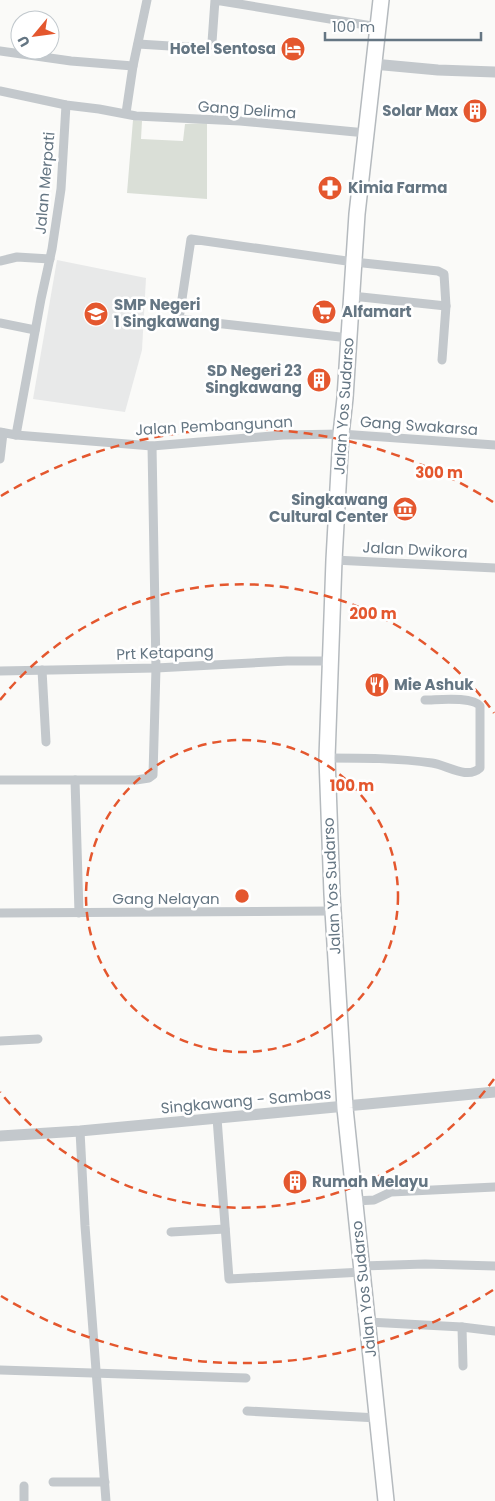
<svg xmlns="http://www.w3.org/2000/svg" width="495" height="1501" viewBox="0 0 495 1501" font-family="Poppins,sans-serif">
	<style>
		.built { fill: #e8e9e9 }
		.green { fill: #dadfd7 }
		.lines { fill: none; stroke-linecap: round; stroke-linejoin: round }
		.primary-casing { stroke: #b5babe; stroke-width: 18 }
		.minor { stroke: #c3c8cc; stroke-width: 9 }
		.tertiary { stroke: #c3c8cc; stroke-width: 11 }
		.primary { stroke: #fff; stroke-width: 15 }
		.ring { fill: none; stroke: #e4572e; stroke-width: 2.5; stroke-dasharray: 9 6 }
		.labels { text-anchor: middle; stroke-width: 5; stroke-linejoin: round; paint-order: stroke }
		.poi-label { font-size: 15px; font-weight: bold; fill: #657683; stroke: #fff; text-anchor: start }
		.street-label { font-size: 15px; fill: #657683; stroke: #fff }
		.centre { fill: #e4572e; stroke: #fff; stroke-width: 2.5 }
		.ring-label { font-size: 15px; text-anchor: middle; font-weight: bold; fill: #e4572e; stroke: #fff; stroke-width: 5; stroke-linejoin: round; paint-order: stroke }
	</style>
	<rect width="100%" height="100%" fill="#fafaf8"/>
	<path class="built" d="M57,260L146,278L142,350L125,412L33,399Z"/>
	<path class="green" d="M133,120L142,121L141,139L183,141L185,124L207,123V199L127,193Z"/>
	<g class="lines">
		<defs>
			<path id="primary" d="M381,0L357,214L345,398L341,434L334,560L327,758L332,894L345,1108L386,1501"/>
		</defs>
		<use href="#primary" class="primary-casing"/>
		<g class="minor">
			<path d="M138,44L202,48L209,46L212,42L215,0L378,27"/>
			<path d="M0,51L71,61L133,66"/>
			<path d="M0,91L66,105L99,109L136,116L240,121L366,133"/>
			<path d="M126,113L133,66L147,0"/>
			<path d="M0,261L17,257L50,259"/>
			<path d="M352,296L446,306"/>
			<path d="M0,323L35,330"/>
			<path d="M349,338L179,319L191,239L354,262L438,271L444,274L446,306L442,360"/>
			<path d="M0,432L16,435L152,446L283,435L341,434L495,445"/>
			<path d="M16,435L41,299L52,249L61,189L66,105"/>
			<path d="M0,459L3,433"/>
			<path d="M334,560L495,568"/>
			<path d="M42,670L46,742"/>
			<path d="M0,671L156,668L287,661H330"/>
			<path d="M327,758C362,758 397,758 432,763C447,765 467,780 480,768V706C472,696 438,700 425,700"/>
			<path d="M0,780H136L149,778L153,775L156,668L152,446"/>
			<path d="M75,780L79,913"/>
			<path d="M0,913L333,911"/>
			<path d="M0,1041L38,1039"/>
			<path d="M217,1118L229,1279L363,1272"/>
			<path d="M80,1131L85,1226L106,1501"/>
			<path d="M355,1201L374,1200L391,1192L495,1187"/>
			<path d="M171,1232L225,1229"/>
			<path d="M362,1266L425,1264L495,1266"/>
			<path d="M368,1322L462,1327L495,1331"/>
			<path d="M462,1327L463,1366"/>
			<path d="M0,1370L246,1378"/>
			<path d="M247,1411L378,1418"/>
			<path d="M53,1482H105"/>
			<path d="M24,1501V1486"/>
		</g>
		<g class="tertiary">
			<path d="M373,64L438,70L495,72"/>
			<path d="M0,1136L80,1131L495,1092"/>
		</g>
		<use href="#primary" class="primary"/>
	</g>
	<g class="ring">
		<circle cx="242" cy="896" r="156"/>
		<path d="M494 1079A311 311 0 0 1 0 1092M0 700A311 311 0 0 1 494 713"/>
		<path d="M493 1290A467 467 0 0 1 1 1296M1 496A467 467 0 0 1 493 502"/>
	</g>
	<defs>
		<symbol id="hotel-disc" viewBox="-11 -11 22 22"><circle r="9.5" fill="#e4572e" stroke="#fff"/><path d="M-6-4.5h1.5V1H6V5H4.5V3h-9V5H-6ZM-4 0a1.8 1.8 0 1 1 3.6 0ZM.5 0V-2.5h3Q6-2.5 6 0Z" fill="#fff"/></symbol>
		<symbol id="building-disc" viewBox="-11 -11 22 22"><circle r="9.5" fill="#e4572e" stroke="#fff"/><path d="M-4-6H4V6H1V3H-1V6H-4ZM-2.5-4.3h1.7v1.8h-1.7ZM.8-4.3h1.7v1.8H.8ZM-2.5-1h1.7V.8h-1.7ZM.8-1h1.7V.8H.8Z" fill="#fff"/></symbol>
		<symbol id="pharmacy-disc" viewBox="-11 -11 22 22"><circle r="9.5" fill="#e4572e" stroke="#fff"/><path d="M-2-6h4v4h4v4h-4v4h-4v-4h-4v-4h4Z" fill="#fff"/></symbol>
		<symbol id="supermarket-disc" viewBox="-11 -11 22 22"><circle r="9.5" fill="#e4572e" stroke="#fff"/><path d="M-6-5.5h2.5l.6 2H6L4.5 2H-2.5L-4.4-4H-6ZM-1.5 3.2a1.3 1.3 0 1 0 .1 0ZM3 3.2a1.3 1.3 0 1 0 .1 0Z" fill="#fff"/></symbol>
		<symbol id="school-disc" viewBox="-11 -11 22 22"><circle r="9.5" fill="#e4572e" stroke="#fff"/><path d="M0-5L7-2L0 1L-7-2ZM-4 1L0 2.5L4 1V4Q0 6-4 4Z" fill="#fff"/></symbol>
		<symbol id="museum-disc" viewBox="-11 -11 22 22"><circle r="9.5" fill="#e4572e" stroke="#fff"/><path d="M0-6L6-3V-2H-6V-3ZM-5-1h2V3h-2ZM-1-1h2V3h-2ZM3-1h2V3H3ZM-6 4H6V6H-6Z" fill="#fff"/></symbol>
		<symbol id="restaurant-disc" viewBox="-11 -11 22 22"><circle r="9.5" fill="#e4572e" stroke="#fff"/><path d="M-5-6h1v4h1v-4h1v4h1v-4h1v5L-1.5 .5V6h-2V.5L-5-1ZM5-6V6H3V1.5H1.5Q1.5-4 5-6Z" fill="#fff"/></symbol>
	</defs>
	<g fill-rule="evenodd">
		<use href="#hotel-disc" x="279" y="35" width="28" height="28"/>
		<use href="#building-disc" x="461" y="97" width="28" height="28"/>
		<use href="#pharmacy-disc" x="316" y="174" width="28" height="28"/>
		<use href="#supermarket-disc" x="310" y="298" width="28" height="28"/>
		<use href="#school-disc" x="82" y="300" width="28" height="28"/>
		<use href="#building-disc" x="305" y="366" width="28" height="28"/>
		<use href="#museum-disc" x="391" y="495" width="28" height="28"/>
		<use href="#restaurant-disc" x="363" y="671" width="28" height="28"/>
		<use href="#building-disc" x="281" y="1168" width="28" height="28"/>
	</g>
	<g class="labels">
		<g class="poi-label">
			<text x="276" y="54" text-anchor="end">Hotel Sentosa</text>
			<text x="458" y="116" text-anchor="end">Solar Max</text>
			<text x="348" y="193">Kimia Farma</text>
			<text x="114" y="310">SMP Negeri<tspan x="114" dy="17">1 Singkawang</tspan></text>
			<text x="342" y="317">Alfamart</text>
			<text x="302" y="376" text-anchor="end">SD Negeri 23<tspan x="302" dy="17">Singkawang</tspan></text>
			<text x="388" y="505" text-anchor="end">Singkawang<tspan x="388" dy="17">Cultural Center</tspan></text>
			<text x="394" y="690">Mie Ashuk</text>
			<text x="312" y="1187">Rumah Melayu</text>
		</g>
		<g class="street-label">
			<text transform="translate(247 110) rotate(4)" y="5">Gang Delima</text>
			<text transform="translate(45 183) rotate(-85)" y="5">Jalan Merpati</text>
			<text transform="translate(344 406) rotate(-86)" y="5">Jalan Yos Sudarso</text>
			<text transform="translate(214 426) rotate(-3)" y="5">Jalan Pembangunan</text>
			<text transform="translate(419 426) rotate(4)" y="5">Gang Swakarsa</text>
			<text transform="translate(415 550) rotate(3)" y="5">Jalan Dwikora</text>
			<text transform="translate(165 653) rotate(-2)" y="5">Prt Ketapang</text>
			<text transform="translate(332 886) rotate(-93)" y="5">Jalan Yos Sudarso</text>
			<text x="166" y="904">Gang Nelayan</text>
			<text transform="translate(246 1101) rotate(-5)" y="5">Singkawang - Sambas</text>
			<text transform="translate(364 1289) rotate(-96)" y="5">Jalan Yos Sudarso</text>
		</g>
	</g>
	<circle cx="242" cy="896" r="8" class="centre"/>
	<g class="ring-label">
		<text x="439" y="478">300 m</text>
		<text x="373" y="619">200 m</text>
		<text x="352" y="791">100 m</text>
	</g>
	<g transform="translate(35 35) rotate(241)"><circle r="24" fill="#ffffff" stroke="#c1c8cd"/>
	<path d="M0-4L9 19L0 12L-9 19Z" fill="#e4572e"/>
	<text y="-8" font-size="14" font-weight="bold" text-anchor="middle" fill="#657683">U</text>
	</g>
	<path d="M325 32v8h156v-8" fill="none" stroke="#657683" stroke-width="2.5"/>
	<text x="332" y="32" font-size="15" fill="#657683" stroke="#ffffff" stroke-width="4" paint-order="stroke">100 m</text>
</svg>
